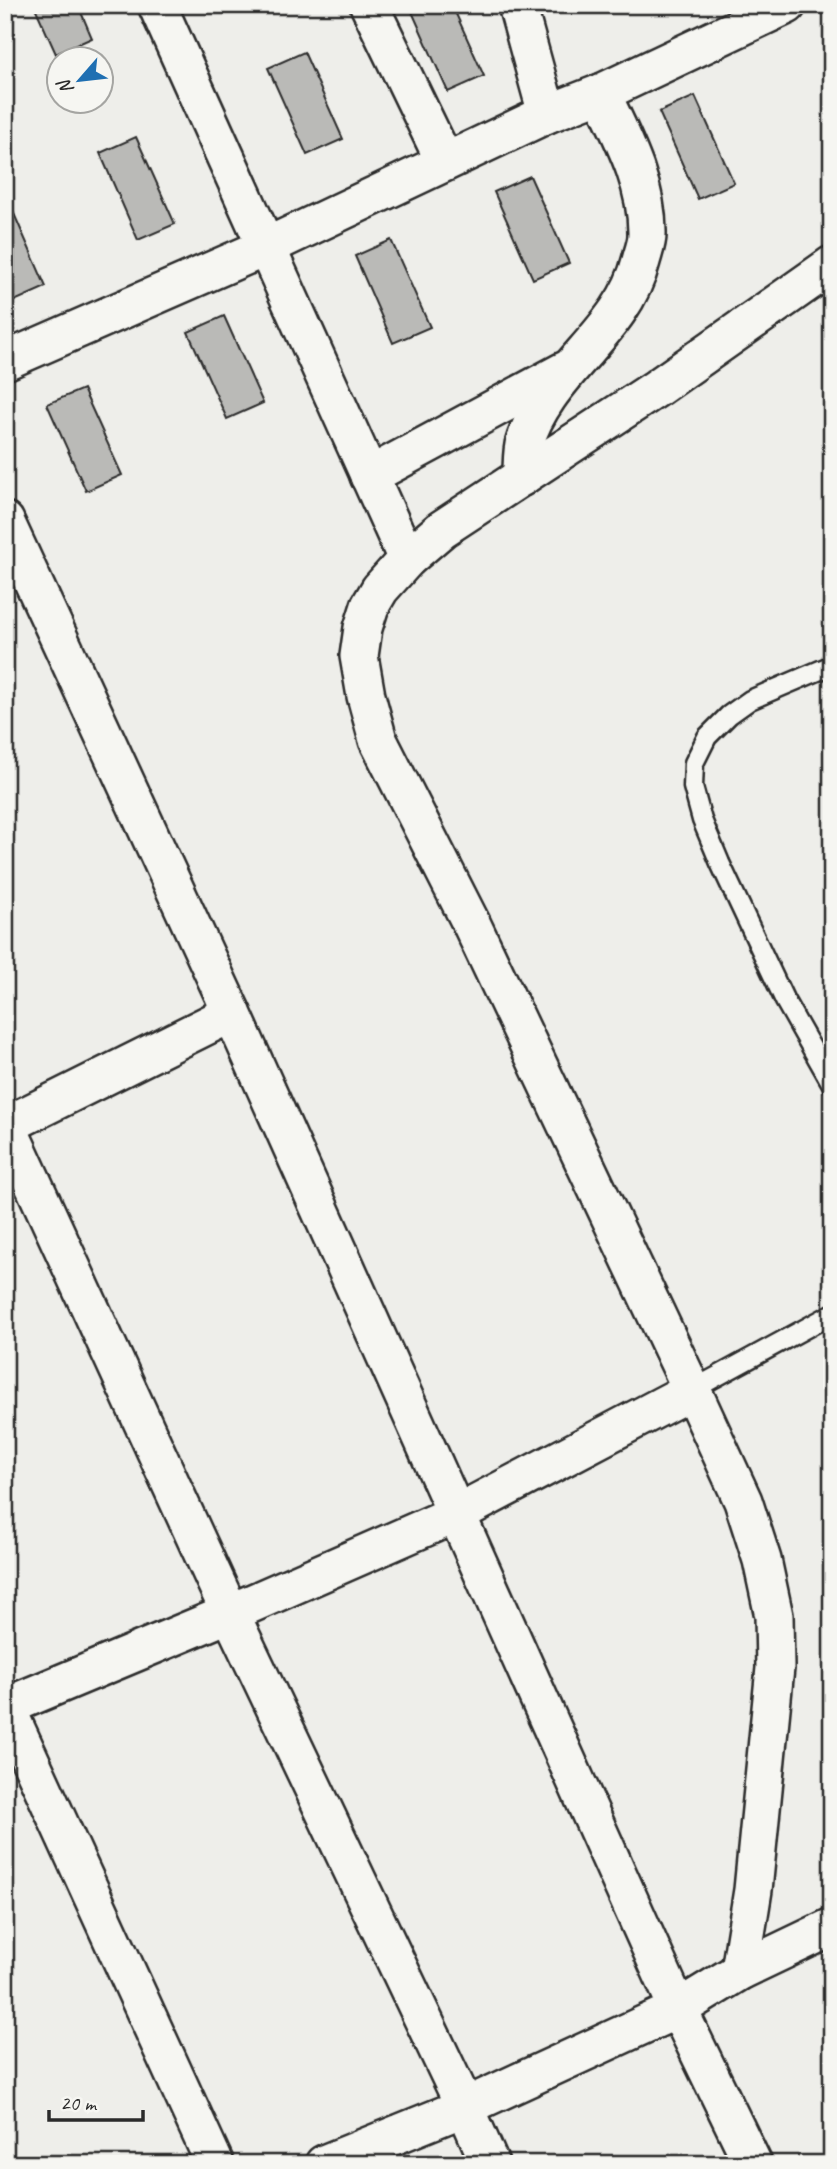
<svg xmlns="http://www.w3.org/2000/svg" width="837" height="2169" viewBox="0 0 837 2169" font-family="Caveat,sans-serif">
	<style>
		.building { fill: #babab7; stroke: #2b2b2b; stroke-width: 2 }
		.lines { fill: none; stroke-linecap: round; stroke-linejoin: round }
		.lane-casing { stroke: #2b2b2b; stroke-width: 23 }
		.street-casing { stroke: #2b2b2b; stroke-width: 42 }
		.lane { stroke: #f6f6f2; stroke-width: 18 }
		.street { stroke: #f6f6f2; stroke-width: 37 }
	</style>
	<rect width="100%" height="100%" fill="#eeeeea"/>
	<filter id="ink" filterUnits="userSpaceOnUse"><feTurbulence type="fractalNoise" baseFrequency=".0143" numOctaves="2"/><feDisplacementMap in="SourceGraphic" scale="14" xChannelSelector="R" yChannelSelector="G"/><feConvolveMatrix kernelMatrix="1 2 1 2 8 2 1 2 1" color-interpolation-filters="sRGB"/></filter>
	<g filter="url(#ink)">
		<g class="building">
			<path d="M34,5H78L92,38L56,54Z"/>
			<path d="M409,5H452L484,76L448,92Z"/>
			<path d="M304,52L343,139L307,155L268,68Z"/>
			<path d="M695,96L734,183L698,199L659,112Z"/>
			<path d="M136,137L175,224L138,240L100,153Z"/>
			<path d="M530,176L569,263L533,279L494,192Z"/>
			<path d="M8,200L46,287L10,303L5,292V201Z"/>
			<path d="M391,240L430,327L393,343L355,256Z"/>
			<path d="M224,316L263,403L227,419L188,332Z"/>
			<path d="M83,389L122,475L86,491L47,404Z"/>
		</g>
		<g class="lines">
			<defs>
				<g id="lane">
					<path d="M832,665L750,700L729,715L707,737L694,763L693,787L702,820L720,863L785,1001L832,1084"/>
					<path d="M692,1390L832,1314"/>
				</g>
				<g id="street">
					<path d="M157,5L407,559"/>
					<path d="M369,5L445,162"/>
					<path d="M517,5L547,114"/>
					<path d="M5,361L266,247L547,114L601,93L787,5"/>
					<path d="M369,476L564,371"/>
					<path d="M522,477C522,466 522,455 524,445C545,372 623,334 641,261C643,253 647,243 647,235C648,184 622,137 601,93"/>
					<path d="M5,521L232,1013L678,2009L753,2164"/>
					<path d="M5,1122L230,1613L465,2107L490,2164"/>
					<path d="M5,1126L232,1013"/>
					<path d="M5,1705L215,2164"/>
					<path d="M5,1707L230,1613L458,1513L692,1390"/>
					<path d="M740,1971L753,1890L775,1668L774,1616L762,1560L743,1501L692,1390L472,925L378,740L366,696L359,656L363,628L370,606L380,589L407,559L442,529L657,388L832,265"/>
					<path d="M324,2164L465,2107L678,2009L740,1971L832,1927"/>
				</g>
			</defs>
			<use href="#lane" class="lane-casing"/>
			<use href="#street" class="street-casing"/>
			<use href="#lane" class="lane"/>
			<use href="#street" class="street"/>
		</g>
	</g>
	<rect width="837" height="2169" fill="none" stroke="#f6f6f2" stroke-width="28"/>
	<rect x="14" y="14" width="809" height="2141" fill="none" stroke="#2b2b2b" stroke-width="2.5" filter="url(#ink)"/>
	<g transform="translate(80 80) rotate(242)"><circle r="33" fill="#f6f6f2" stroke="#a5a5a2" stroke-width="2"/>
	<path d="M0-5L12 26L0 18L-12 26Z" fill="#1f6fb2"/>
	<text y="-10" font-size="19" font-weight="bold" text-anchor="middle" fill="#2b2b2b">N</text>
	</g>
	<path d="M49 2110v10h94v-10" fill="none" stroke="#2b2b2b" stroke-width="3.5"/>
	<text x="60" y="2110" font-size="21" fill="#2b2b2b" stroke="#f6f6f2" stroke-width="5" paint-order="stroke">20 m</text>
</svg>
